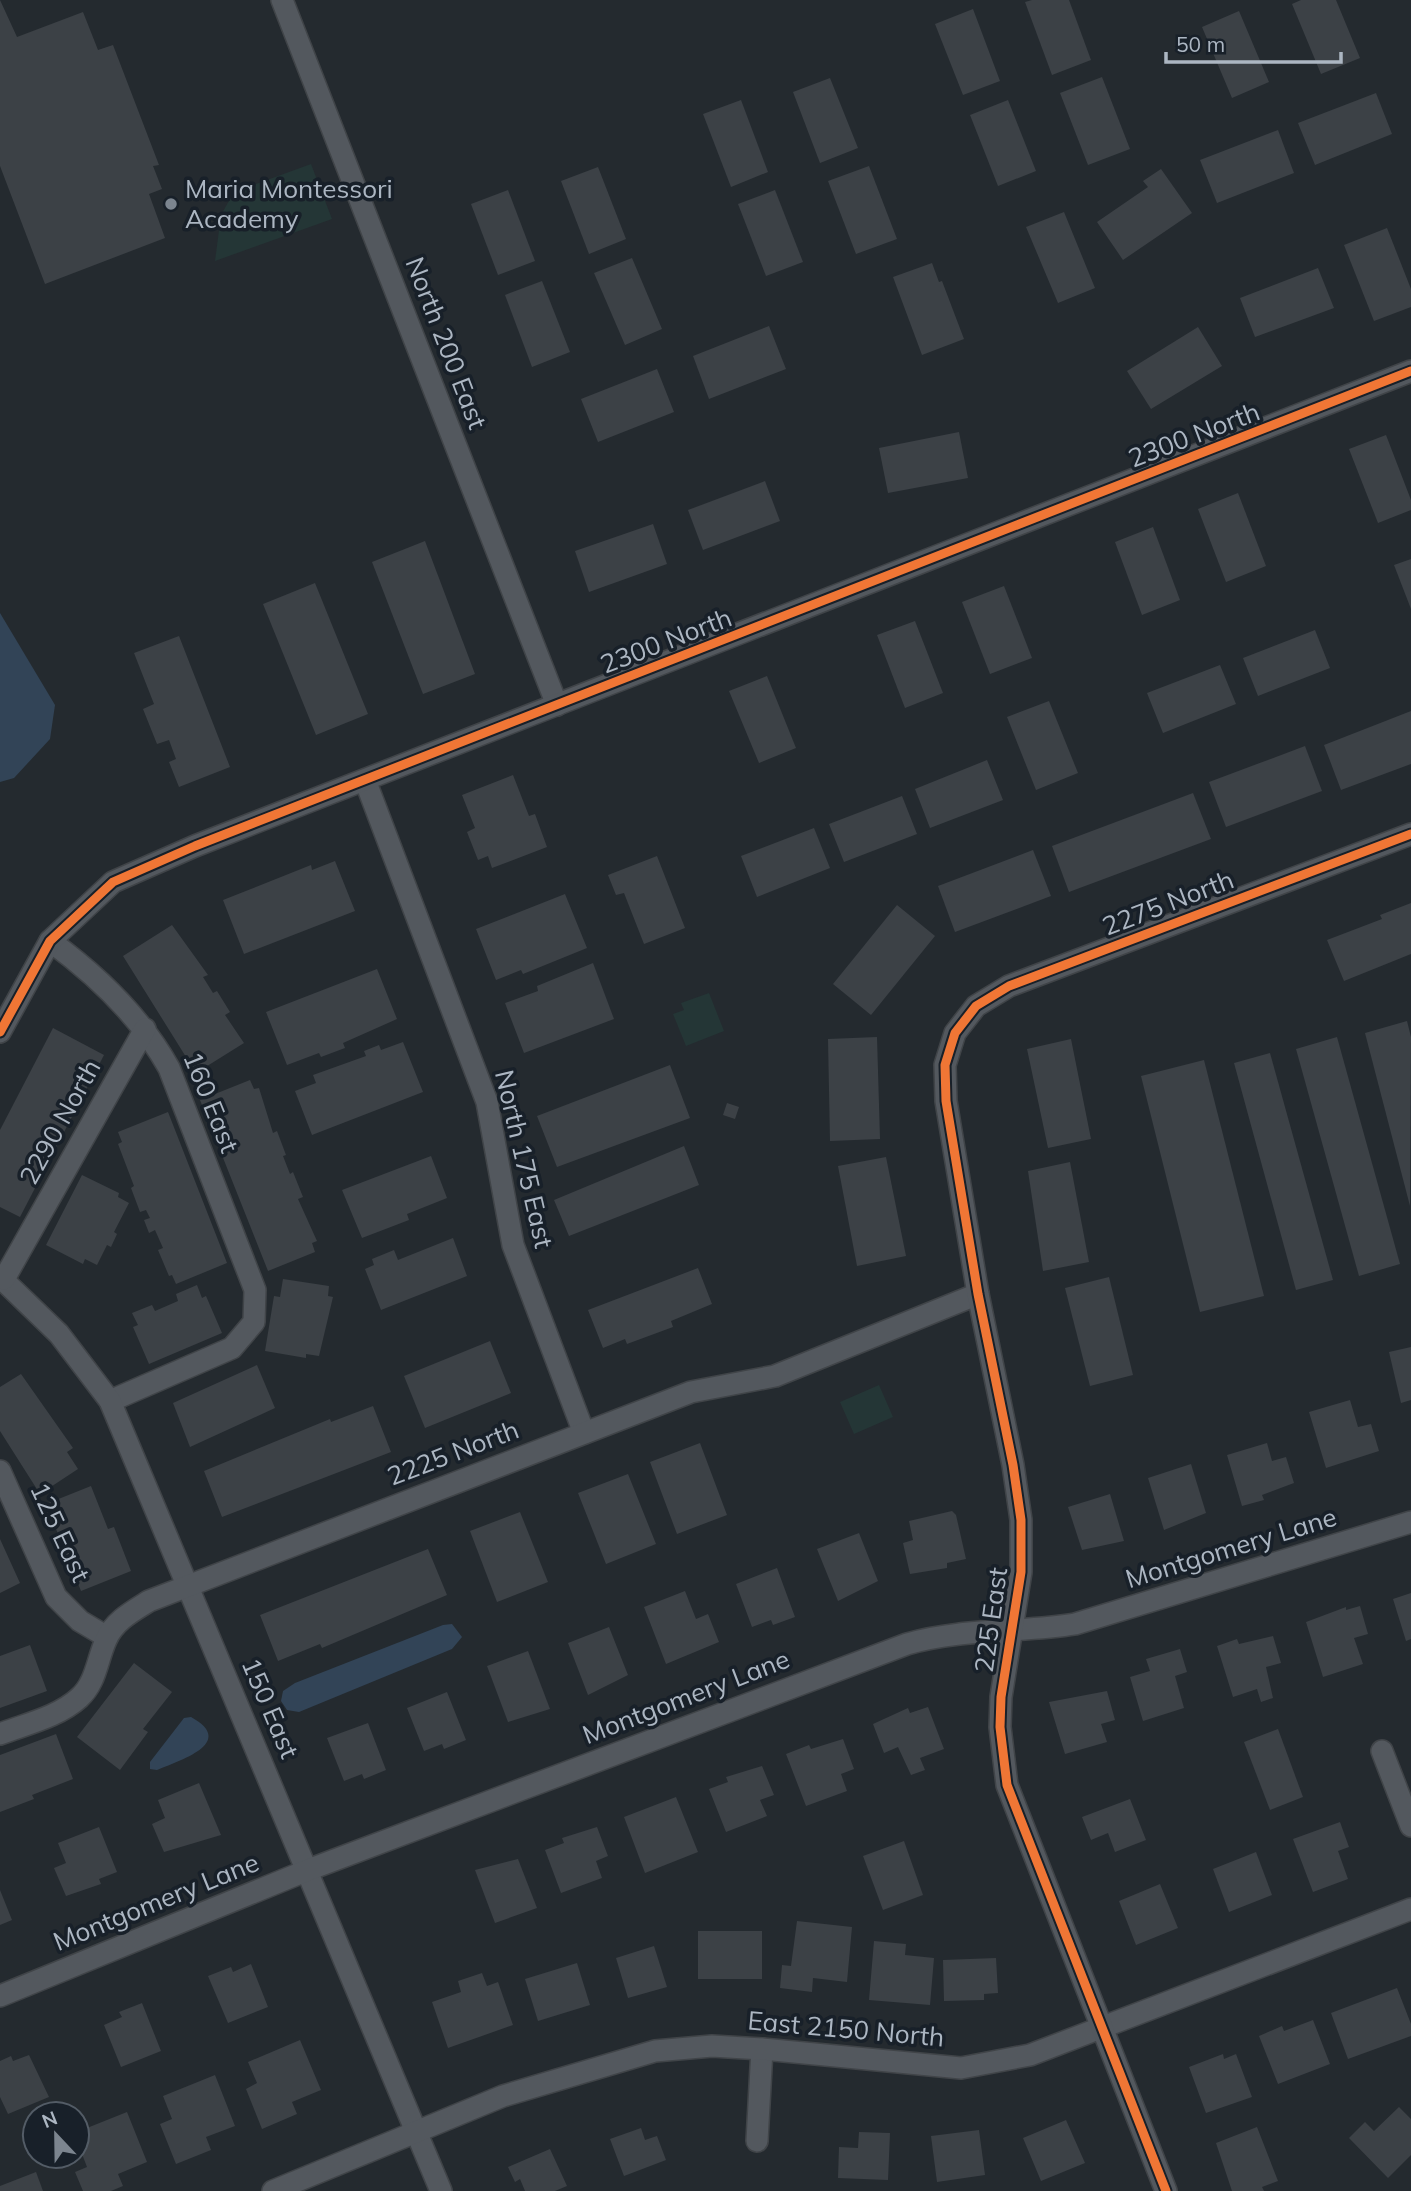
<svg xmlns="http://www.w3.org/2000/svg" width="1411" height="2191" viewBox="0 0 1411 2191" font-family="Mulish,sans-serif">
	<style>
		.green { fill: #243636 }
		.water { fill: #324457 }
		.building { fill: #3c4146 }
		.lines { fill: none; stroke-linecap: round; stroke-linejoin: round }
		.minor-casing { stroke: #404448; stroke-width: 24 }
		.minor { stroke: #53585e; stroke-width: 21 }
		.cycleway-casing { stroke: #182029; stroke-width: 13 }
		.cycleway { stroke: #f07635; stroke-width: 9 }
		.poi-dot { fill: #7c858f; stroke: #182029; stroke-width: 2.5 }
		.labels { text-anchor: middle; stroke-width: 7; stroke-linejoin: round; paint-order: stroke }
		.poi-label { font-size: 26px; fill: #acb6c2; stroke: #182029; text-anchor: start }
		.street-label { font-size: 26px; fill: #acb6c2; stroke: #182029 }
	</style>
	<rect width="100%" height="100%" fill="#242a2f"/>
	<g class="green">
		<path d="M311,164L332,219L215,261L221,215L234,192Z"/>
		<path d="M709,993L724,1031L686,1046L673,1014L684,1010L681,1003Z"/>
		<path d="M879,1385L893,1417L854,1434L840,1402Z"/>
	</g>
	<g class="water">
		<path d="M0,613L55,705L50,739L14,778L0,782Z"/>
		<path d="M452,1624L462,1637L452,1649L299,1712L287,1710L281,1701L283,1691L295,1683L443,1625Z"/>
		<path d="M191,1717C238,1743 178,1761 157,1770L150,1769V1762L184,1718Z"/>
	</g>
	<g class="building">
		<path d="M0,0L17,37L83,12L98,50L113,45L159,165L153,166L162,189L149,194L165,238L45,284L0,166Z"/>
		<path d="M1032,0H1069L1091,60L1052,75L1025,2Z"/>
		<path d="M1301,0H1336L1360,58L1321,74L1292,4Z"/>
		<path d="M973,9L1000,81L963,95L935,24Z"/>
		<path d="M1239,11L1269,82L1232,98L1202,27Z"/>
		<path d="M1102,77L1130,149L1088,165L1060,93Z"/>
		<path d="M830,78L858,148L820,163L793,92Z"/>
		<path d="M1376,93L1392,134L1315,165L1298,123Z"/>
		<path d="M741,100L768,172L731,187L703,114Z"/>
		<path d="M1008,100L1036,171L998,186L970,115Z"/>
		<path d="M1278,130L1294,173L1217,203L1200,160Z"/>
		<path d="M869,166L897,239L856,254L828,181Z"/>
		<path d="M598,167L626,239L589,254L561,181Z"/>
		<path d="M1161,169L1192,213L1123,260L1097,222L1148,187L1143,181Z"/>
		<path d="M508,190L535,261L498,275L471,204Z"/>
		<path d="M775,190L803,262L766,276L738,204Z"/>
		<path d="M1064,212L1095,288L1058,303L1026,227Z"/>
		<path d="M1387,228L1411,289V307L1374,321L1344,245Z"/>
		<path d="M632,258L662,329L625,345L594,273Z"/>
		<path d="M932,263L939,282L942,281L964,339L922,355L893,277Z"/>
		<path d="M1318,268L1334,308L1255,337L1240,298Z"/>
		<path d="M542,281L570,352L532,367L505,295Z"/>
		<path d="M769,326L786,369L709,399L693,356Z"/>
		<path d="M1198,327L1222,366L1151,409L1127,371Z"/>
		<path d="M657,369L674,412L598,442L581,399Z"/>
		<path d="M959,432L968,478L888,493L879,448Z"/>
		<path d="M1386,435L1411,500V510L1378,523L1349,449Z"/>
		<path d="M765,481L780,521L703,550L688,510Z"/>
		<path d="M1238,493L1266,566L1226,582L1198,509Z"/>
		<path d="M653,524L667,564L589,592L575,551Z"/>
		<path d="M1153,527L1180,600L1142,615L1115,542Z"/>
		<path d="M425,541L475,674L423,694L372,562Z"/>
		<path d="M1411,559V609L1394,565Z"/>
		<path d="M315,583L368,714L316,735L263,604Z"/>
		<path d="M1004,586L1032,658L990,674L962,602Z"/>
		<path d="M915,621L943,693L905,708L877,635Z"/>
		<path d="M1315,630L1330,668L1258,696L1243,658Z"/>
		<path d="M179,636L230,767L179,787L169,762L176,759L169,740L157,744L143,709L154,704L134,653Z"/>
		<path d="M1220,665L1236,704L1163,733L1147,693Z"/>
		<path d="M767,676L796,748L759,763L729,691Z"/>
		<path d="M1049,701L1078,773L1036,790L1007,717Z"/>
		<path d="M1411,711V764L1341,790L1324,745Z"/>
		<path d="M1305,746L1322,791L1226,827L1209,782Z"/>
		<path d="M987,760L1003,800L930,828L915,789Z"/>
		<path d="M513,775L529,816L535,814L547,847L492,868L488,856L478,860L467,832L475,828L462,795Z"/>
		<path d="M1193,793L1211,839L1069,892L1052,846Z"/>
		<path d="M902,796L917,834L844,862L829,824Z"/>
		<path d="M814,828L830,868L757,897L741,856Z"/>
		<path d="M1033,850L1051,896L955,932L938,886Z"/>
		<path d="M657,856L685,928L644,944L624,893L616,895L608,875Z"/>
		<path d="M335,861L355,911L244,954L223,900L311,865L312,870Z"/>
		<path d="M565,894L587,948L523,974L521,970L496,980L476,929Z"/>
		<path d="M1411,903V954L1344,981L1327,940L1382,919L1380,915Z"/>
		<path d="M897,905L935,936L871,1015L833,984Z"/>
		<path d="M172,925L208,975L203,977L213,993L217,991L230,1012L225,1015L244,1043L196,1073L123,956Z"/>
		<path d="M593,963L614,1019L524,1053L505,1003L538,991L537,986Z"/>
		<path d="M377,969L397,1019L343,1043L345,1048L321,1057L319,1053L287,1065L266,1012Z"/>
		<path d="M1407,1021L1411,1037L1410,1206L1365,1033Z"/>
		<path d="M53,1028L104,1055L20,1217L0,1207V1130Z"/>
		<path d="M877,1037L880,1139L830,1141L828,1039Z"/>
		<path d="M1337,1037L1400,1264L1359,1276L1296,1049Z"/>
		<path d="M1071,1039L1091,1139L1048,1148L1027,1049Z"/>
		<path d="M403,1042L423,1092L312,1135L295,1091L316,1083L313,1075L366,1056L364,1051L379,1045L381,1050Z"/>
		<path d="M1270,1053L1333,1280L1296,1290L1234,1063Z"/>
		<path d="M1204,1060L1264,1296L1200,1312L1141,1076Z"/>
		<path d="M670,1065L690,1118L557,1167L537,1116Z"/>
		<path d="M250,1080L254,1089L259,1088L273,1133L277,1131L286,1155L283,1156L290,1174L293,1172L303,1197L298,1199L317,1241L312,1243L315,1252L268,1271L200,1100Z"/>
		<path d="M727,1103L739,1107L735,1119L723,1115Z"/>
		<path d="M168,1112L227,1263L176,1284L172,1275L169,1276L158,1250L163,1248L155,1230L149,1233L144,1220L150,1218L146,1210L140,1212L131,1188L134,1186L118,1144L122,1142L118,1132Z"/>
		<path d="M684,1146L699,1185L569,1236L554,1200Z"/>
		<path d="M431,1156L447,1198L407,1214L409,1220L362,1238L342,1190Z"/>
		<path d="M886,1157L906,1256L857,1266L838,1166Z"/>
		<path d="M1070,1162L1089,1262L1043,1271L1028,1171Z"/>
		<path d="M82,1175L119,1193L118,1197L129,1203L114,1232L117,1234L111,1247L107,1245L97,1265L85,1259L83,1264L46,1245Z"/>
		<path d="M453,1238L467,1276L381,1310L365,1269L374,1265L372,1259L394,1250L398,1260Z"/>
		<path d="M698,1268L712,1304L671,1321L673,1327L627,1344L625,1339L603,1348L588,1310Z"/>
		<path d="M1109,1277L1133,1375L1090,1386L1065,1288Z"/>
		<path d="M283,1279L329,1286L328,1296L333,1297L319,1356L306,1354V1358L265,1351L274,1296L280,1297Z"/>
		<path d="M197,1285L202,1298L206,1296L222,1333L149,1364L133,1327L138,1325L132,1313L152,1305L155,1311L178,1301L176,1294Z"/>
		<path d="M490,1341L511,1393L425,1428L404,1376Z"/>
		<path d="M1411,1347V1400L1401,1403L1389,1352Z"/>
		<path d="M257,1365L275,1408L190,1447L173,1403Z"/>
		<path d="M21,1374L73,1448L67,1452L78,1469L40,1494L0,1431V1387Z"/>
		<path d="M1350,1400L1358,1427L1371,1424L1379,1451L1326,1468L1309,1412Z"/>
		<path d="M373,1406L391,1452L222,1517L204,1471L330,1419L331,1422Z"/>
		<path d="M700,1443L727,1515L677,1534L650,1462Z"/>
		<path d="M1267,1443L1272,1461L1286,1457L1294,1483L1262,1495L1264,1500L1242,1506L1227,1455Z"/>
		<path d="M1191,1464L1206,1513L1164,1530L1148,1478Z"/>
		<path d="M628,1474L656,1544L606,1564L578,1493Z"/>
		<path d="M91,1486L108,1529L114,1527L131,1571L81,1591L46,1504Z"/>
		<path d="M1110,1494L1124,1541L1082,1550L1068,1507Z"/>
		<path d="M952,1511L956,1515L966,1559L947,1563V1568L910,1574L903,1543L913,1540L909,1521Z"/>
		<path d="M520,1512L548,1582L497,1602L470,1531Z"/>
		<path d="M859,1533L878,1581L838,1601L817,1549Z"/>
		<path d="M0,1539L20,1583L0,1593Z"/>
		<path d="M428,1549L447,1595L322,1648L320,1644L278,1661L260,1615Z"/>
		<path d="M777,1568L795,1617L773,1625L771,1620L752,1627L736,1584Z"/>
		<path d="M685,1591L696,1619L708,1614L719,1642L666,1664L644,1607Z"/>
		<path d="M1411,1593V1639L1406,1641L1393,1599Z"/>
		<path d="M1360,1606L1368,1634L1354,1638L1363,1664L1323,1677L1306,1622L1346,1607V1610Z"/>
		<path d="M609,1627L628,1675L588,1695L568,1643Z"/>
		<path d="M1273,1636L1281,1663L1266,1667L1273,1698L1261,1702L1257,1689L1233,1697L1217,1646L1237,1639L1239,1644Z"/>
		<path d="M30,1645L47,1691L0,1708V1656Z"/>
		<path d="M1180,1649L1187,1672L1175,1676L1184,1708L1143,1721L1130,1677L1150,1671L1146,1659Z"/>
		<path d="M528,1651L550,1709L508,1722L487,1666Z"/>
		<path d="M134,1663L172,1692L143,1729L148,1732L120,1770L77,1737Z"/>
		<path d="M1107,1691L1115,1720L1101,1724L1107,1742L1065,1754L1049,1702Z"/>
		<path d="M447,1692L466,1740L444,1749L442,1744L424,1751L407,1708Z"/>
		<path d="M928,1707L944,1749L920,1758L925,1770L911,1775L898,1747L884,1753L873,1724L908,1708L910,1713Z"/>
		<path d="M368,1723L386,1770L364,1779L362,1774L344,1781L327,1738Z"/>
		<path d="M1278,1729L1303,1797L1270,1810L1244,1742Z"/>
		<path d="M56,1734L73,1779L32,1795L34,1799L0,1812V1755Z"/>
		<path d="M843,1739L854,1769L841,1774L847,1791L806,1806L786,1754L809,1745L811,1749Z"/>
		<path d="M762,1766L774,1795L760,1800L767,1816L726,1832L709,1789L728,1782L726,1777Z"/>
		<path d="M199,1783L221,1835L164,1852L152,1824L165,1818L158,1800Z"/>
		<path d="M676,1797L698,1852L645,1873L624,1817Z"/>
		<path d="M1130,1799L1146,1840L1115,1852L1108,1833L1091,1840L1082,1817Z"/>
		<path d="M1340,1822L1349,1847L1338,1851L1348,1879L1313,1892L1293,1839Z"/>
		<path d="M99,1827L117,1872L99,1879L101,1884L66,1896L54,1868L66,1863L58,1843Z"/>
		<path d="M597,1827L608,1856L596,1861L602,1878L561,1893L545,1850L564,1843L562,1838Z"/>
		<path d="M904,1841L923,1895L883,1910L863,1856Z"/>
		<path d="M1256,1852L1272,1895L1229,1912L1213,1869Z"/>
		<path d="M518,1859L537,1908L495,1923L475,1870Z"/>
		<path d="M1160,1884L1178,1928L1136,1945L1119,1901Z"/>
		<path d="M0,1890L12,1920L0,1925Z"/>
		<path d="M797,1921L852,1927L847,1982L813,1978L812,1992L780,1988L782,1965L791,1966Z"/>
		<rect x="698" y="1931" width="64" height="48"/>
		<path d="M874,1941L906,1944L905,1955L934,1958L930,2005L869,2000Z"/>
		<path d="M654,1946L667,1987L628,1998L616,1958Z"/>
		<path d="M996,1958L998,1993L984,1994V2000L944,2001L943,1960Z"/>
		<path d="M577,1963L590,2005L538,2021L525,1979Z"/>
		<path d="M251,1964L268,2007L228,2023L208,1976L231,1967L233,1972Z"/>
		<path d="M482,1973L487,1986L498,1982L513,2025L448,2048L432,2002L461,1992L458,1981Z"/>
		<path d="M1397,1988L1411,2024V2036L1348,2059L1331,2013Z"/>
		<path d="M142,2003L161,2051L121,2067L104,2025L122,2017L119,2012Z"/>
		<path d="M1313,2020L1330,2064L1278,2084L1259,2036L1282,2026L1284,2031Z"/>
		<path d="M300,2040L321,2090L292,2102L297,2114L262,2129L246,2089L257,2083L248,2062Z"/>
		<path d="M1223,2054L1224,2059L1236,2054L1252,2097L1206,2113L1189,2067Z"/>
		<path d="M29,2055L49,2097L8,2114L0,2097V2061L11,2056L13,2061Z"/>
		<path d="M215,2075L235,2126L206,2137L211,2150L176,2164L160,2124L172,2119L163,2096Z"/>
		<path d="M1399,2107L1411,2119V2155L1388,2178L1349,2138L1365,2122L1374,2131Z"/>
		<path d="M127,2112L147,2162L118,2174L123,2186L111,2191H83L75,2172L87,2167L77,2141V2132Z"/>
		<path d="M1066,2120L1085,2163L1041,2181L1023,2138Z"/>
		<path d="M1257,2127L1278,2181L1262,2187L1264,2191H1232L1216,2143Z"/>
		<path d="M641,2128L645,2140L657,2136L666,2160L624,2176L610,2139Z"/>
		<path d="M979,2130L985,2175L937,2182L931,2136Z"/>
		<path d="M859,2132L890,2133L888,2180L838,2178L839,2147L858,2148Z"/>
		<path d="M550,2149L567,2186L555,2191H525L520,2179L515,2182L508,2167Z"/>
		<path d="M36,2172L43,2191H0V2186Z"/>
	</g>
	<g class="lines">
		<defs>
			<g id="minor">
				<path d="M282,0L557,705"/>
				<path d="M365,780L487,1102L513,1245L584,1433"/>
				<path d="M50,941C98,976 140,1016 169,1068L255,1290L254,1322L232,1348L110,1401"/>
				<path d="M0,1032L50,941L113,882L195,846L1411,371"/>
				<path d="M0,1277L59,1334L110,1401L441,2191"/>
				<path d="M4,1279L145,1029"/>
				<path d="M0,1471L56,1597L80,1621L107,1637"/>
				<path d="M0,1734C26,1724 58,1717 79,1698C96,1683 97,1660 106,1640C114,1621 133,1611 149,1601L691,1392L775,1376L978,1294"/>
				<path d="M1382,1751L1411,1826"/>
				<path d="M0,1996L308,1870L907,1644C962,1628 1019,1633 1075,1624L1411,1522"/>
				<path d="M757,2141L762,2049"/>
				<path d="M273,2191L503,2096L655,2051L712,2046L762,2049L961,2068L1030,2055L1411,1909"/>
				<path d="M1166,2191L1007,1785L1000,1727L1001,1697L1021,1572V1520L1013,1465L978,1294L946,1101L945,1065L955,1033L976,1006L1009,986L1411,834"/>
			</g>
		</defs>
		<use href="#minor" class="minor-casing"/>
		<use href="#minor" class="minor"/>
		<defs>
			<g id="cycleway">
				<path d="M0,1032L50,941L113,882L195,846L1411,371"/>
				<path d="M1166,2191L1007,1785L1000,1727L1001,1697L1021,1572V1520L1013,1465L978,1294L946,1101L945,1065L955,1033L976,1006L1009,986L1411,834"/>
			</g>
		</defs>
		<use href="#cycleway" class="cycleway-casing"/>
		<use href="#cycleway" class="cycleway"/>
	</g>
	<circle class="poi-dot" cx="171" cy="204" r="7"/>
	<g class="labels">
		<g class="poi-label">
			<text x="185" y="198">Maria Montessori<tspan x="185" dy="30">Academy</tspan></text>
		</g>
		<g class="street-label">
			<text transform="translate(446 343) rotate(69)" y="9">North 200 East</text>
			<text transform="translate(1194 435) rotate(-21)" y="9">2300 North</text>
			<text transform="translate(666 641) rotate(-21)" y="9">2300 North</text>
			<text transform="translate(1168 903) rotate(-21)" y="9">2275 North</text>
			<text transform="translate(211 1102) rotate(68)" y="9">160 East</text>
			<text transform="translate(60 1122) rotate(-61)" y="9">2290 North</text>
			<text transform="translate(524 1159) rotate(77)" y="9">North 175 East</text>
			<text transform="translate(453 1453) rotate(-21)" y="9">2225 North</text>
			<text transform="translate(60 1532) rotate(65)" y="9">125 East</text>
			<text transform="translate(1231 1548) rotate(-17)" y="9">Montgomery Lane</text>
			<text transform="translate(991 1620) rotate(-82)" y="9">225 East</text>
			<text transform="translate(686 1697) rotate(-21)" y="9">Montgomery Lane</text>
			<text transform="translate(270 1708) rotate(67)" y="9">150 East</text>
			<text transform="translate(156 1902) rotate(-22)" y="9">Montgomery Lane</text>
			<text transform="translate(846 2029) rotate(5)" y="9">East 2150 North</text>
		</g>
	</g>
	<g transform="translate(56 2135) rotate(338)"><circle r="33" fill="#182029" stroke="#535c66" stroke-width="2"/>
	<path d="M0-5L12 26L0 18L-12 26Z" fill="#7c858f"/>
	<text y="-10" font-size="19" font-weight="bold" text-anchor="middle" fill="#acb6c2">N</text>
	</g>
	<path d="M1166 52v10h175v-10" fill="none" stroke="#acb6c2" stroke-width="3.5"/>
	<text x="1176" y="52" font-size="21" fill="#acb6c2" stroke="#182029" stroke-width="5" paint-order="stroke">50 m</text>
</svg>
